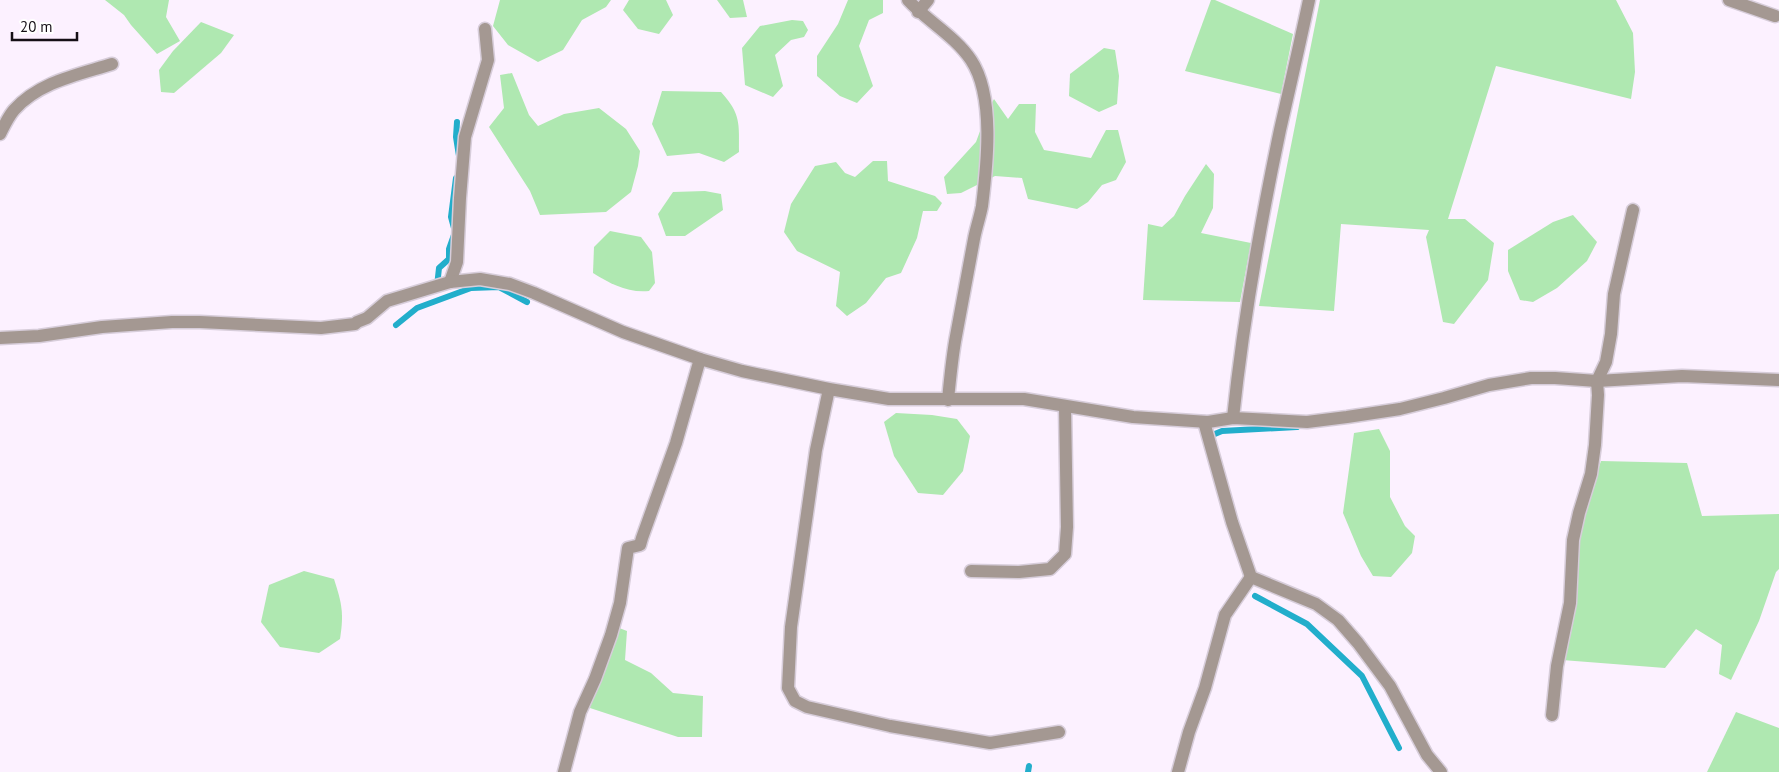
<svg xmlns="http://www.w3.org/2000/svg" width="1779" height="772" viewBox="0 0 1779 772" font-family="'PT Sans',sans-serif">
	<style>
		.green { fill: #afe8b1 }
		.lines { fill: none; stroke-linecap: round; stroke-linejoin: round }
		.stream { stroke: #22aecb; stroke-width: 6 }
		.minor-casing { stroke: #d7cdda; stroke-width: 15 }
		.minor { stroke: #a49892; stroke-width: 12 }
	</style>
	<rect width="100%" height="100%" fill="#fcf1ff"/>
	<g class="green">
		<path d="M105,0H169L166,17L180,41L157,54L131,25L124,15Z"/>
		<path d="M500,0H611L606,7L582,20L563,50L538,62L508,45L493,26Z"/>
		<path d="M629,0H666L673,15L659,34L638,29L623,10Z"/>
		<path d="M717,0H743L747,17L730,18Z"/>
		<path d="M848,0H883V13L869,20L859,46L873,86L857,103L840,96L817,76V56L838,24Z"/>
		<path d="M1211,0H1215L1293,34L1281,94L1185,71Z"/>
		<path d="M1320,0H1616L1633,33L1635,72L1631,99L1496,66L1448,219H1465L1494,243L1488,280L1454,324L1443,322L1426,237L1429,230L1341,224L1334,311L1259,306Z"/>
		<path d="M792,20L803,21L808,30L804,37L791,40L775,55L783,86L773,97L745,85L742,48L760,26Z"/>
		<path d="M201,22L234,35L221,53L174,93L161,92L159,70L173,51Z"/>
		<path d="M1104,48L1115,50L1119,76L1117,104L1099,112L1069,96L1070,74Z"/>
		<path d="M512,73L529,115L538,126L564,114L599,108L626,129L640,151L638,166L631,192L606,212L540,215L530,191L489,127L504,108L500,75Z"/>
		<path d="M662,91L721,92C741,114 739,123 739,152L724,162L699,153L667,156L652,124Z"/>
		<path d="M994,99L1008,119L1019,104H1036L1035,132L1044,150L1091,158L1106,130H1118L1126,162L1116,180L1102,185L1088,202L1077,209L1028,199L1022,178L995,176L961,193L947,194L944,177L976,142L987,112Z"/>
		<path d="M873,161H887L888,181L935,196L942,203L937,211H923L917,238L901,273L886,278L866,303L847,316L836,306L840,272L797,251L784,232L791,204L815,166L836,162L845,173L855,177Z"/>
		<path d="M1206,164L1214,174L1213,208L1201,233L1251,243L1240,302L1143,300L1148,224L1162,227L1174,216L1185,196Z"/>
		<path d="M705,191L721,194L723,210L685,236H666L658,214L673,192Z"/>
		<path d="M1573,215L1597,242L1587,261L1557,288L1533,302L1520,300L1508,271V250L1553,222Z"/>
		<path d="M610,231L641,237L652,252L655,283L649,291C627,293 611,284 593,273L594,247Z"/>
		<path d="M896,413L932,415L957,419L970,436L963,471L943,495L918,493L894,456L884,422Z"/>
		<path d="M1379,429L1390,451V497L1405,526L1415,536L1412,553L1391,577L1373,576L1361,556L1343,513L1354,433Z"/>
		<path d="M1601,461L1687,463L1702,516L1779,514V569L1776,572L1759,621L1731,680L1719,674L1722,645L1696,629L1665,668L1562,660L1577,587L1578,529Z"/>
		<path d="M304,571L334,579C342,604 344,613 340,639L319,653L280,647L261,622L269,585Z"/>
		<path d="M614,626L627,631L625,660L651,673L673,693L703,696L702,737H678L590,708L596,665Z"/>
		<path d="M1736,712L1779,728V772H1707Z"/>
	</g>
	<g class="lines">
		<g class="stream">
			<path d="M457,122L456,137L459,156"/>
			<path d="M437,286L439,268L449,259V249L455,232L451,217L456,178"/>
			<path d="M396,325L417,308L471,288L499,287L527,302"/>
			<path d="M1210,436L1222,431L1297,427"/>
			<path d="M1255,596L1307,624L1362,676L1399,748"/>
			<path d="M1028,772L1029,766"/>
		</g>
		<defs>
			<g id="minor">
				<path d="M908,0C927,21 955,36 971,60C995,96 987,165 982,206C980,217 976,228 974,239C968,271 962,304 956,336C952,357 950,379 948,400"/>
				<path d="M1729,0L1775,16"/>
				<path d="M918,12L928,0"/>
				<path d="M0,134C4,126 8,117 14,110C39,82 77,75 112,64"/>
				<path d="M450,282L457,262L460,198L465,137L488,60L485,29"/>
				<path d="M0,338L39,336L102,327L172,322H200L321,328L355,324L357,322L367,318L387,301L450,282L480,279L510,284L534,293L623,332L700,359L742,371L829,389L889,399H1024L1133,417L1208,422L1233,418L1307,422L1347,417L1400,409L1444,398L1489,385L1531,378H1555L1597,381L1682,376L1779,380"/>
				<path d="M829,389L816,450L791,627L788,688L795,701L807,707L890,726L990,743L1059,732"/>
				<path d="M1233,418C1243,322 1260,225 1280,130C1290,86 1300,43 1309,0"/>
				<path d="M1204,422L1232,522L1251,577L1316,604L1338,620L1358,643L1390,686L1427,755L1441,772"/>
				<path d="M971,571L1019,572L1050,569L1065,554L1067,527L1065,407"/>
				<path d="M1552,715L1557,666L1570,603L1573,540L1579,513L1591,474L1595,445L1598,395L1597,381L1606,362L1611,334L1614,294L1633,210"/>
				<path d="M564,772L580,712L595,679L611,635L620,603L628,548L640,545L642,538L676,443L700,359"/>
				<path d="M1178,772L1189,732L1205,688L1225,615L1251,577"/>
			</g>
		</defs>
		<use href="#minor" class="minor-casing"/>
		<use href="#minor" class="minor"/>
	</g>
	<path d="M12 32v8h65v-8" fill="none" stroke="#150f16" stroke-width="2.5"/>
	<text x="20" y="32" font-size="15" fill="#150f16" stroke="#ffffff" stroke-width="4" paint-order="stroke">20 m</text>
</svg>
